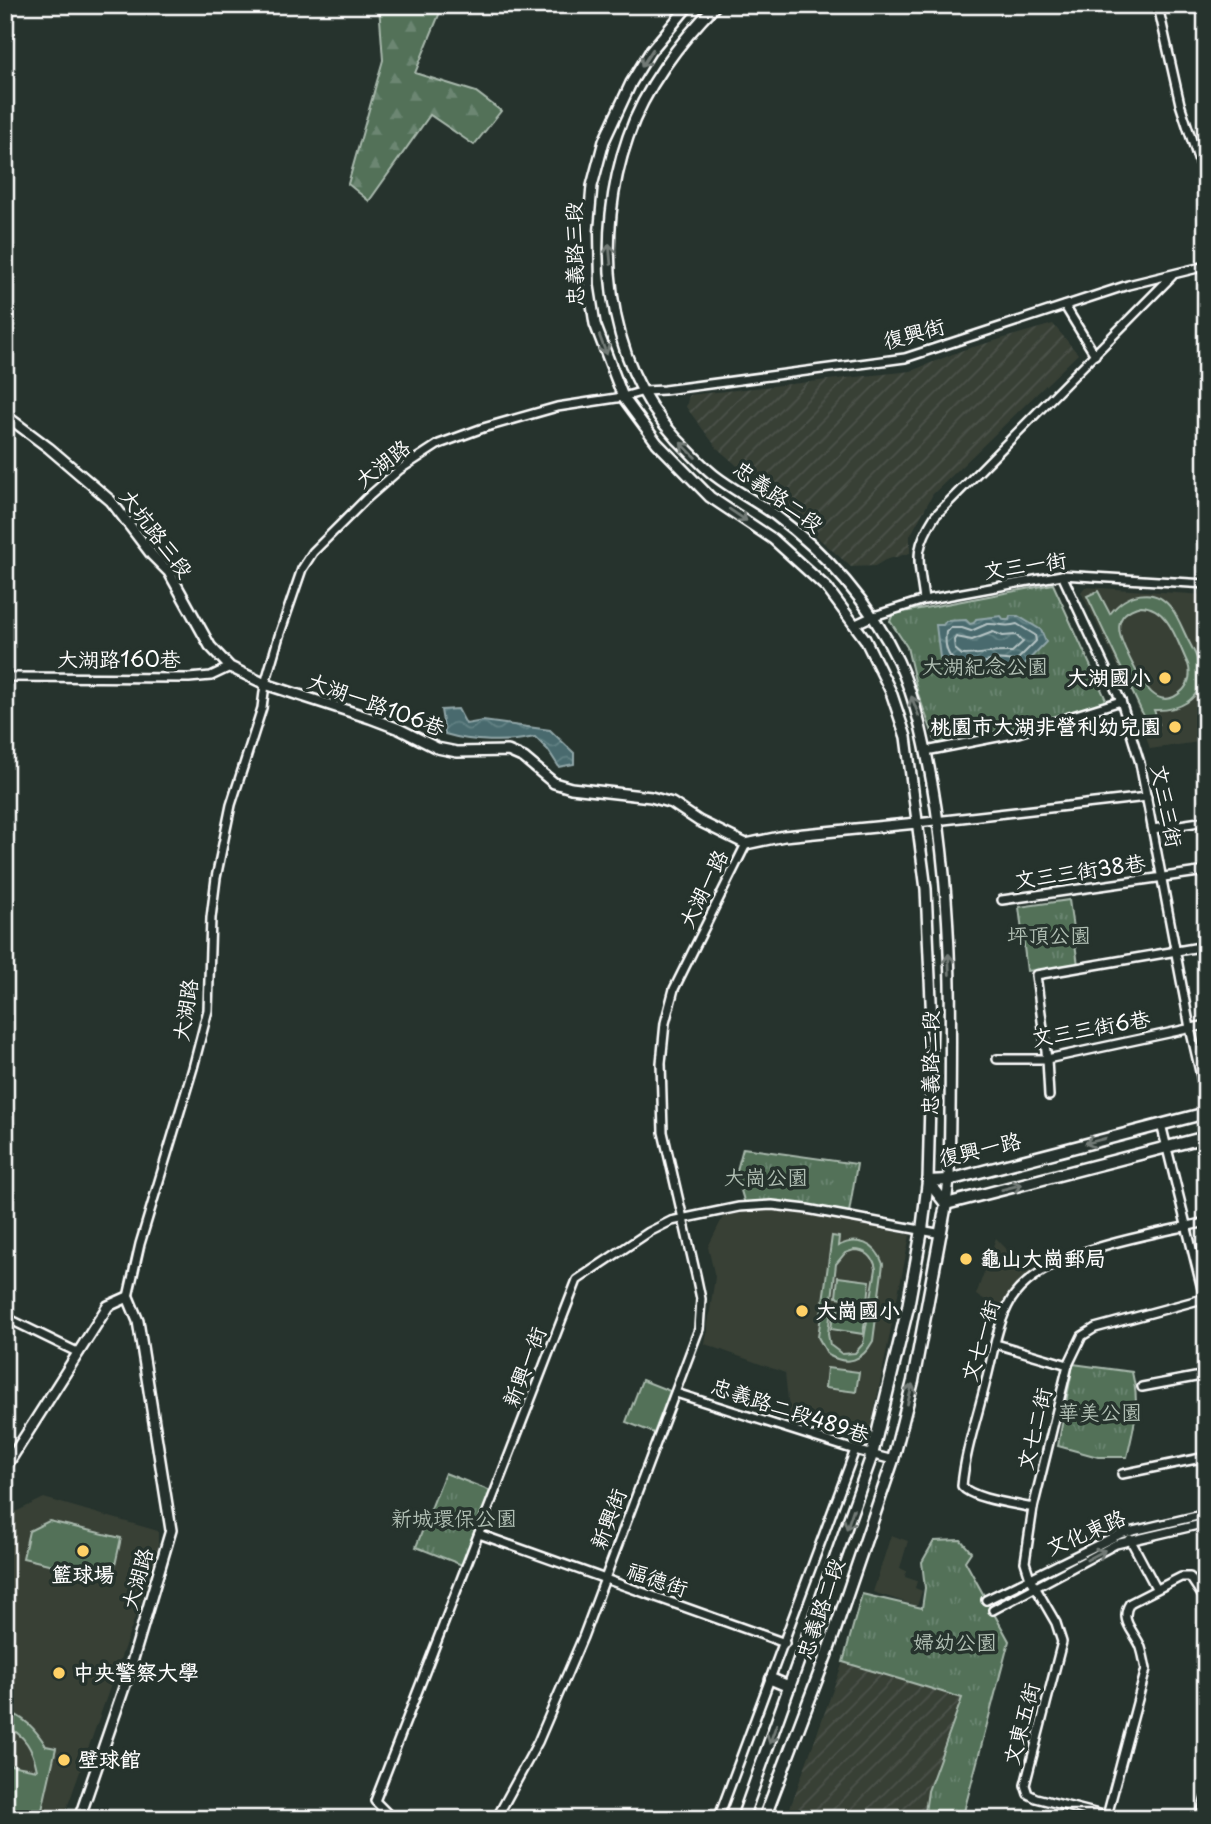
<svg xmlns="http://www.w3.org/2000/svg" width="1211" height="1824" viewBox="0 0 1211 1824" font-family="'Playpen Sans','LXGW WenKai TC',sans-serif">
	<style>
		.built { fill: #384036 }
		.industrial { fill: url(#industrial-furrows) }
		.green { fill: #527159; stroke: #a8b8ac; stroke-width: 2; fill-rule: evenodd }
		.forest { fill: url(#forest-firs); stroke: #a8b8ac; stroke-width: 2 }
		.park { fill: url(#park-tufts); stroke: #a8b8ac; stroke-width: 2 }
		.water { fill: url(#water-waves); stroke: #91a6a8; stroke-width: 2 }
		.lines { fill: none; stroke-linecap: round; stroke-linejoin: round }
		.shore { stroke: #b6c4c5; stroke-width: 2 }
		.minor-casing { stroke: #fff; stroke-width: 12 }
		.tertiary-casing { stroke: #fff; stroke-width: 14 }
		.secondary-casing { stroke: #fff; stroke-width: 15 }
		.minor { stroke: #26332d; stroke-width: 7 }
		.tertiary { stroke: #26332d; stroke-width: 9 }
		.secondary { stroke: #26332d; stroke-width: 10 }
		.oneway { stroke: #727a76 }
		.poi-dot { fill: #ffd166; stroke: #26332d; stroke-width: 2.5 }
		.labels { text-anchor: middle; stroke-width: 7; stroke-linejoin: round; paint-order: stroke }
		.street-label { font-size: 21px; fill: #fff; stroke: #26332d }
		.park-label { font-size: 21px; fill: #b1bfb4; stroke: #26332d }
		.poi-label { font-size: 21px; font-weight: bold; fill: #fff; stroke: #26332d; text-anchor: start }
	</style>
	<defs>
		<pattern id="industrial-furrows" width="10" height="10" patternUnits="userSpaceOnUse" patternTransform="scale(1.75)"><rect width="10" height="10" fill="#384036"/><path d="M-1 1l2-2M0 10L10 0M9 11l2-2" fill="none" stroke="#4c534a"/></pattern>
		<pattern id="forest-firs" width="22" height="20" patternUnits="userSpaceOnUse" patternTransform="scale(1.75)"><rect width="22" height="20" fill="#527159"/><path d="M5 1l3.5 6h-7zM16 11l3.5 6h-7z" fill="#6c8672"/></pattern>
		<pattern id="park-tufts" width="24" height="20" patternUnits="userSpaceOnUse" patternTransform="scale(1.75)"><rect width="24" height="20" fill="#527159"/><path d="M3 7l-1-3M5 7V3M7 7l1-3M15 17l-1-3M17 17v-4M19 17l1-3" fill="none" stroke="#6c8672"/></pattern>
		<pattern id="water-waves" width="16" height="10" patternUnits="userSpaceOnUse" patternTransform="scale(1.75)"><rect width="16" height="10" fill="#486b6e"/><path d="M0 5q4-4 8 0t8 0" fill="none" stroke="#638184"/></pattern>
	</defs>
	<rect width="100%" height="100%" fill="#26332d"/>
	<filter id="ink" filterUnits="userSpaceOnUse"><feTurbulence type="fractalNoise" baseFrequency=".0143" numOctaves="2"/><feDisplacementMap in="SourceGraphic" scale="14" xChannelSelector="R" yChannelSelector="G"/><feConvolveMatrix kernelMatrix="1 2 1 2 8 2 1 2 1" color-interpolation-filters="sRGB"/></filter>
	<g filter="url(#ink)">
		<g class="built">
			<path d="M1085,587L1206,595V741L1150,749L1135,700L1081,592Z"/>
			<path d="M782,1208L910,1235L868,1442L790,1418L785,1373L705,1344L715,1277L708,1247L725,1213L738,1209Z"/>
			<path d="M996,1238L1016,1259L1031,1269L1033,1274L1013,1289L1001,1308L976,1295Z"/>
			<path d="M44,1498L158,1531V1553L63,1819H5V1517Z"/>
			<path d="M891,1535L908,1541L900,1568L906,1571L905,1577L917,1581L915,1588L922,1591L917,1606L873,1592Z"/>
		</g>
		<g class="industrial">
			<path d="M1053,324L1078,354L933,494L910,536V553L885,560L875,566L851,567L717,448L686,407L689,395L911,371L963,350Z"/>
			<path d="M843,1662L962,1698L928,1791L924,1819H786Z"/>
		</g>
		<g class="green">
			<path d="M1098,591L1110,614C1125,594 1154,584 1172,609C1178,617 1182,628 1187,638C1192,648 1200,660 1201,672C1203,701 1177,711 1154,710L1159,724L1149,727L1087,596ZM1141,606C1169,607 1177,642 1188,664C1191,673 1190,682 1183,690C1158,715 1141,681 1132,663C1121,640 1106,615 1141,606Z"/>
			<path d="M832,1236L839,1237L838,1246C857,1236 876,1243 883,1264L873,1341C862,1361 848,1366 828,1355L818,1337ZM854,1250C866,1250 874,1257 876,1269L863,1344L855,1353L842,1354L830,1345L828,1334L836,1264L845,1253Z"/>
			<path d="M838,1277L870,1281L868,1301L836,1297Z"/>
			<path d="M834,1309L866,1314L863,1334L831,1329Z"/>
			<path d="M827,1368L859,1372L856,1392L825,1388Z"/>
			<path d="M642,1380L670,1391L654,1433L626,1422Z"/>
			<path d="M49,1521L121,1538L112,1579L23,1558L29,1531Z"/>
			<path d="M5,1710C25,1718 35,1728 46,1746L56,1748L40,1819H5V1764L37,1770C33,1750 25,1734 5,1726Z"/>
		</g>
		<path class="forest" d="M379,5H443L415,73L476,92L501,111L474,145L430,115L369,201L348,184L383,60Z"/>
		<g class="park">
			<path d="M1053,584L1108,704L986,739L940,744L935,740L918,694L907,647L890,621L893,614Z"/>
			<path d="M1069,900L1078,965L1027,971L1019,907Z"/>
			<path d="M743,1148L857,1164L849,1213L773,1203L745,1204L736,1174Z"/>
			<path d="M1073,1364L1132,1372C1140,1405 1135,1424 1127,1457H1098L1058,1446Z"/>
			<path d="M445,1473L491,1491L462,1565L416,1547Z"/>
			<path d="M961,1540L971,1552L965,1561L1009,1641L962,1819H924L928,1791L962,1698L843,1662L862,1594L922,1608L925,1588L922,1562L934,1541Z"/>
		</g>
		<g class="water">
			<path d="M1001,616L1004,620H1009L1010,616H1018L1041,630L1046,642L1020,669C1004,667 969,668 955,674L945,660L940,658L936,625H943L946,621L966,620L970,624L974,623L976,619Z"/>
			<path d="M458,709L466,724L483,721L550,730L574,753V764L559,767L548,750L535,737C507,743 472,742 445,734L441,710Z"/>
		</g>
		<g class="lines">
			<g class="shore">
				<path d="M987,624C1000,623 1004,628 1017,624L1035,635L1036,641L1016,661C1009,661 1000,658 994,660C966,668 942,667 946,632L951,628H962L971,631Z"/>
				<path d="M993,632L1003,636L1016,635L1023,642L1012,652C995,651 980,655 962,655L955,649L954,640L956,637L972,640Z"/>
			</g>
			<defs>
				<g id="minor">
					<path d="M1160,5V15L1180,104L1206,183"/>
					<path d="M1065,306L1095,355"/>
					<path d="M1062,575L1121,701L1140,763L1190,1028L1206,1098"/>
					<path d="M924,600C919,560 912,552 935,516L1172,276"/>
					<path d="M854,625L871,617L924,600L1062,575L1206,584"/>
					<path d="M5,677L189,678L211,676L230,667"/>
					<path d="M926,751L1018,733L1121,701"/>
					<path d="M917,823L1147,797"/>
					<path d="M1153,829L1206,821"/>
					<path d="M1002,900L1206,871"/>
					<path d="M997,1059H1047L1206,1025"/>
					<path d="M1049,1096L1047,1059L1036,975L1206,946"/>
					<path d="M1161,1124L1206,1305"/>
					<path d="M128,1297L140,1244L193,1068L208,1010L211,918L216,878L231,805L262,708L265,684L279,636L302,569L313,552L366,499L399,470L439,444L483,428L557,407L623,397L644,391L664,390L905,358L1128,285L1206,266"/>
					<path d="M5,1317L79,1353"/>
					<path d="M996,1344L1068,1365"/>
					<path d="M1142,1387L1206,1375"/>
					<path d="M676,1393L855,1450L893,1460"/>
					<path d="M1122,1474L1206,1457"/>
					<path d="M1033,1508C1016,1504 972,1499 962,1486C965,1451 978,1415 986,1381C993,1355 997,1324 1011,1300C1043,1249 1149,1236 1206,1222"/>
					<path d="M479,1534L785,1643"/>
					<path d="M1130,1539L1156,1588"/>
					<path d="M986,1600L1120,1534L1206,1514"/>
					<path d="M993,1610L1116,1544L1206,1523"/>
					<path d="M1107,1816L1146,1669C1144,1661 1143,1652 1140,1645C1133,1630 1119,1620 1130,1603L1181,1577H1190L1206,1601"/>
					<path d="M393,1819L375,1801L577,1280L649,1232L671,1221L739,1207L772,1205L807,1209L942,1234"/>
					<path d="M496,1819L538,1742L583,1637L699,1329L701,1299L696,1275L663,1132L661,1063L665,1023L674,989L746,844"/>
					<path d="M718,1819L855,1450"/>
					<path d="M1118,1819L1036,1798L1028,1794L1025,1785L1062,1642L1056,1623L1030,1578L1025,1562L1033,1508L1068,1365L1082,1336L1095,1328L1206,1298"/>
					<path d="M1200,1819L1206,1798"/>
				</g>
				<g id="tertiary">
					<path d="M689,5L650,52L631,83L604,141L592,186L588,231L589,286L595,324L623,397L657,443L710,497L773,539L827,588L865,639L891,692L906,737L926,889L932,1023L928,1181"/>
					<path d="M716,5C680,41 644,89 628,137C594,234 604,360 676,438C688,450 701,465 714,475C733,490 756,501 775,515C826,553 871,604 898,661C917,703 925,744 933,789C955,918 951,1049 949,1180L946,1204"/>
					<path d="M5,415L49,448L111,501L152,555L169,572L210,646L230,667L265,684L370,718L399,729L437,748L457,752L508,751L524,758L554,783L571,788L651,797L672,803L699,821L746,844L784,836L917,823"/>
					<path d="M5,1468L108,1306L128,1297L138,1321L171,1530L128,1676L79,1819"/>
				</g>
				<g id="secondary">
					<path d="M928,1181L949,1180L1206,1113"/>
					<path d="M928,1181L946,1204"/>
					<path d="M946,1204L1206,1137"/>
					<path d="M771,1679L790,1687"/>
					<path d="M742,1819L872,1455L908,1307L922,1230L928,1181"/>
					<path d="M764,1819L830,1645L893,1460L913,1381L946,1204"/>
				</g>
			</defs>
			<use href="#minor" class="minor-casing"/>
			<use href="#tertiary" class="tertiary-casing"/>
			<use href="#secondary" class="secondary-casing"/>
			<use href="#minor" class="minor"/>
			<use href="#tertiary" class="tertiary"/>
			<use href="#secondary" class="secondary"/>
		</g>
		<defs><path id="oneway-shaft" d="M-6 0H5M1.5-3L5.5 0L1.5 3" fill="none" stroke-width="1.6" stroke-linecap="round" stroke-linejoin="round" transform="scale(1.75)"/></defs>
		<g class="oneway">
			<use href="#oneway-shaft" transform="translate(647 58) rotate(123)"/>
			<use href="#oneway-shaft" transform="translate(610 254) rotate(-95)"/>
			<use href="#oneway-shaft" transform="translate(603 345) rotate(69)"/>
			<use href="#oneway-shaft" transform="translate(688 450) rotate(-135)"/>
			<use href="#oneway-shaft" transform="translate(738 515) rotate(34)"/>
			<use href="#oneway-shaft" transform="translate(915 706) rotate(-111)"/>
			<use href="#oneway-shaft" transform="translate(949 964) rotate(-92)"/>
			<use href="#oneway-shaft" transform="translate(1095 1141) rotate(165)"/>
			<use href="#oneway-shaft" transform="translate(1012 1187) rotate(-14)"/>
			<use href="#oneway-shaft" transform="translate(910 1394) rotate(-76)"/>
			<use href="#oneway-shaft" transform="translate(850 1519) rotate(109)"/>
			<use href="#oneway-shaft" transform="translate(1096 1555) rotate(-28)"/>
			<use href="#oneway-shaft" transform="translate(773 1734) rotate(110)"/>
		</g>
	</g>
	<g class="poi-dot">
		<circle cx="1165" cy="678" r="7"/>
		<circle cx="1175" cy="727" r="7"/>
		<circle cx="966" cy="1259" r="7"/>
		<circle cx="802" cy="1311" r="7"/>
		<circle cx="83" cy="1551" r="7"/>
		<circle cx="59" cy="1673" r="7"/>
		<circle cx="64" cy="1760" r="7"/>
	</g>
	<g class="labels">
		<g class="street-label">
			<text transform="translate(575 254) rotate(-91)" y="7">忠義路三段</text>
			<text transform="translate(914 334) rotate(-15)" y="7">復興街</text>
			<text transform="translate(383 464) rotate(-38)" y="7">大湖路</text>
			<text transform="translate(778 497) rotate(36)" y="7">忠義路二段</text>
			<text transform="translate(156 534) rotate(53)" y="7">大坑路三段</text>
			<text transform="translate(1025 566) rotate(-8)" y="7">文三一街</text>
			<text x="119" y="667">大湖路160巷</text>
			<text transform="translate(376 705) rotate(20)" y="7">大湖一路106巷</text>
			<text transform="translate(1166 806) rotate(79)" y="7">文三三街</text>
			<text transform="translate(1080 872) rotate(-8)" y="7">文三三街38巷</text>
			<text transform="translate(704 889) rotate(-64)" y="7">大湖一路</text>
			<text transform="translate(186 1010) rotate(-81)" y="7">大湖路</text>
			<text transform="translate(1091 1029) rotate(-10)" y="7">文三三街6巷</text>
			<text transform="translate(931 1063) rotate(-90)" y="7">忠義路二段</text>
			<text transform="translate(980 1150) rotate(-13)" y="7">復興一路</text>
			<text transform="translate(981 1341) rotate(-73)" y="7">文七一街</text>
			<text transform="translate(525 1367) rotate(-69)" y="7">新興一街</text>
			<text transform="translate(790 1411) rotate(18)" y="7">忠義路二段489巷</text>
			<text transform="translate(1035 1429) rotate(-76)" y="7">文七二街</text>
			<text transform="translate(609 1519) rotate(-69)" y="7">新興街</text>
			<text transform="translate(1086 1533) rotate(-23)" y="7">文化東路</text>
			<text transform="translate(138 1579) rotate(-74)" y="7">大湖路</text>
			<text transform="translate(657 1580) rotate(19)" y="7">福德街</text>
			<text transform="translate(821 1609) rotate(-71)" y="7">忠義路二段</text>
			<text transform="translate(1022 1724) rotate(-75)" y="7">文東五街</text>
		</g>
		<g class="park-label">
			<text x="985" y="674">大湖紀念公園</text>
			<text x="1049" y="943">坪頂公園</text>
			<text x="766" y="1185">大崗公園</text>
			<text x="1100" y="1420">華美公園</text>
			<text x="454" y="1526">新城環保公園</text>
			<text x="955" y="1650">婦幼公園</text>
		</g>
		<g class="poi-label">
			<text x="1151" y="685" text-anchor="end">大湖國小</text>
			<text x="1161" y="734" text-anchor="end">桃園市大湖非營利幼兒園</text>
			<text x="980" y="1266">龜山大崗郵局</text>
			<text x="816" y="1318">大崗國小</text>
			<text x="83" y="1582" text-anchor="middle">籃球場</text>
			<text x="73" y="1680">中央警察大學</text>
			<text x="78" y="1767">壁球館</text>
		</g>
	</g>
	<rect width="1211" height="1824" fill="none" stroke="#26332d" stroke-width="28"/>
	<rect x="14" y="14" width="1183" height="1796" fill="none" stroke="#fff" stroke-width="2.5" filter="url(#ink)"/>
</svg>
